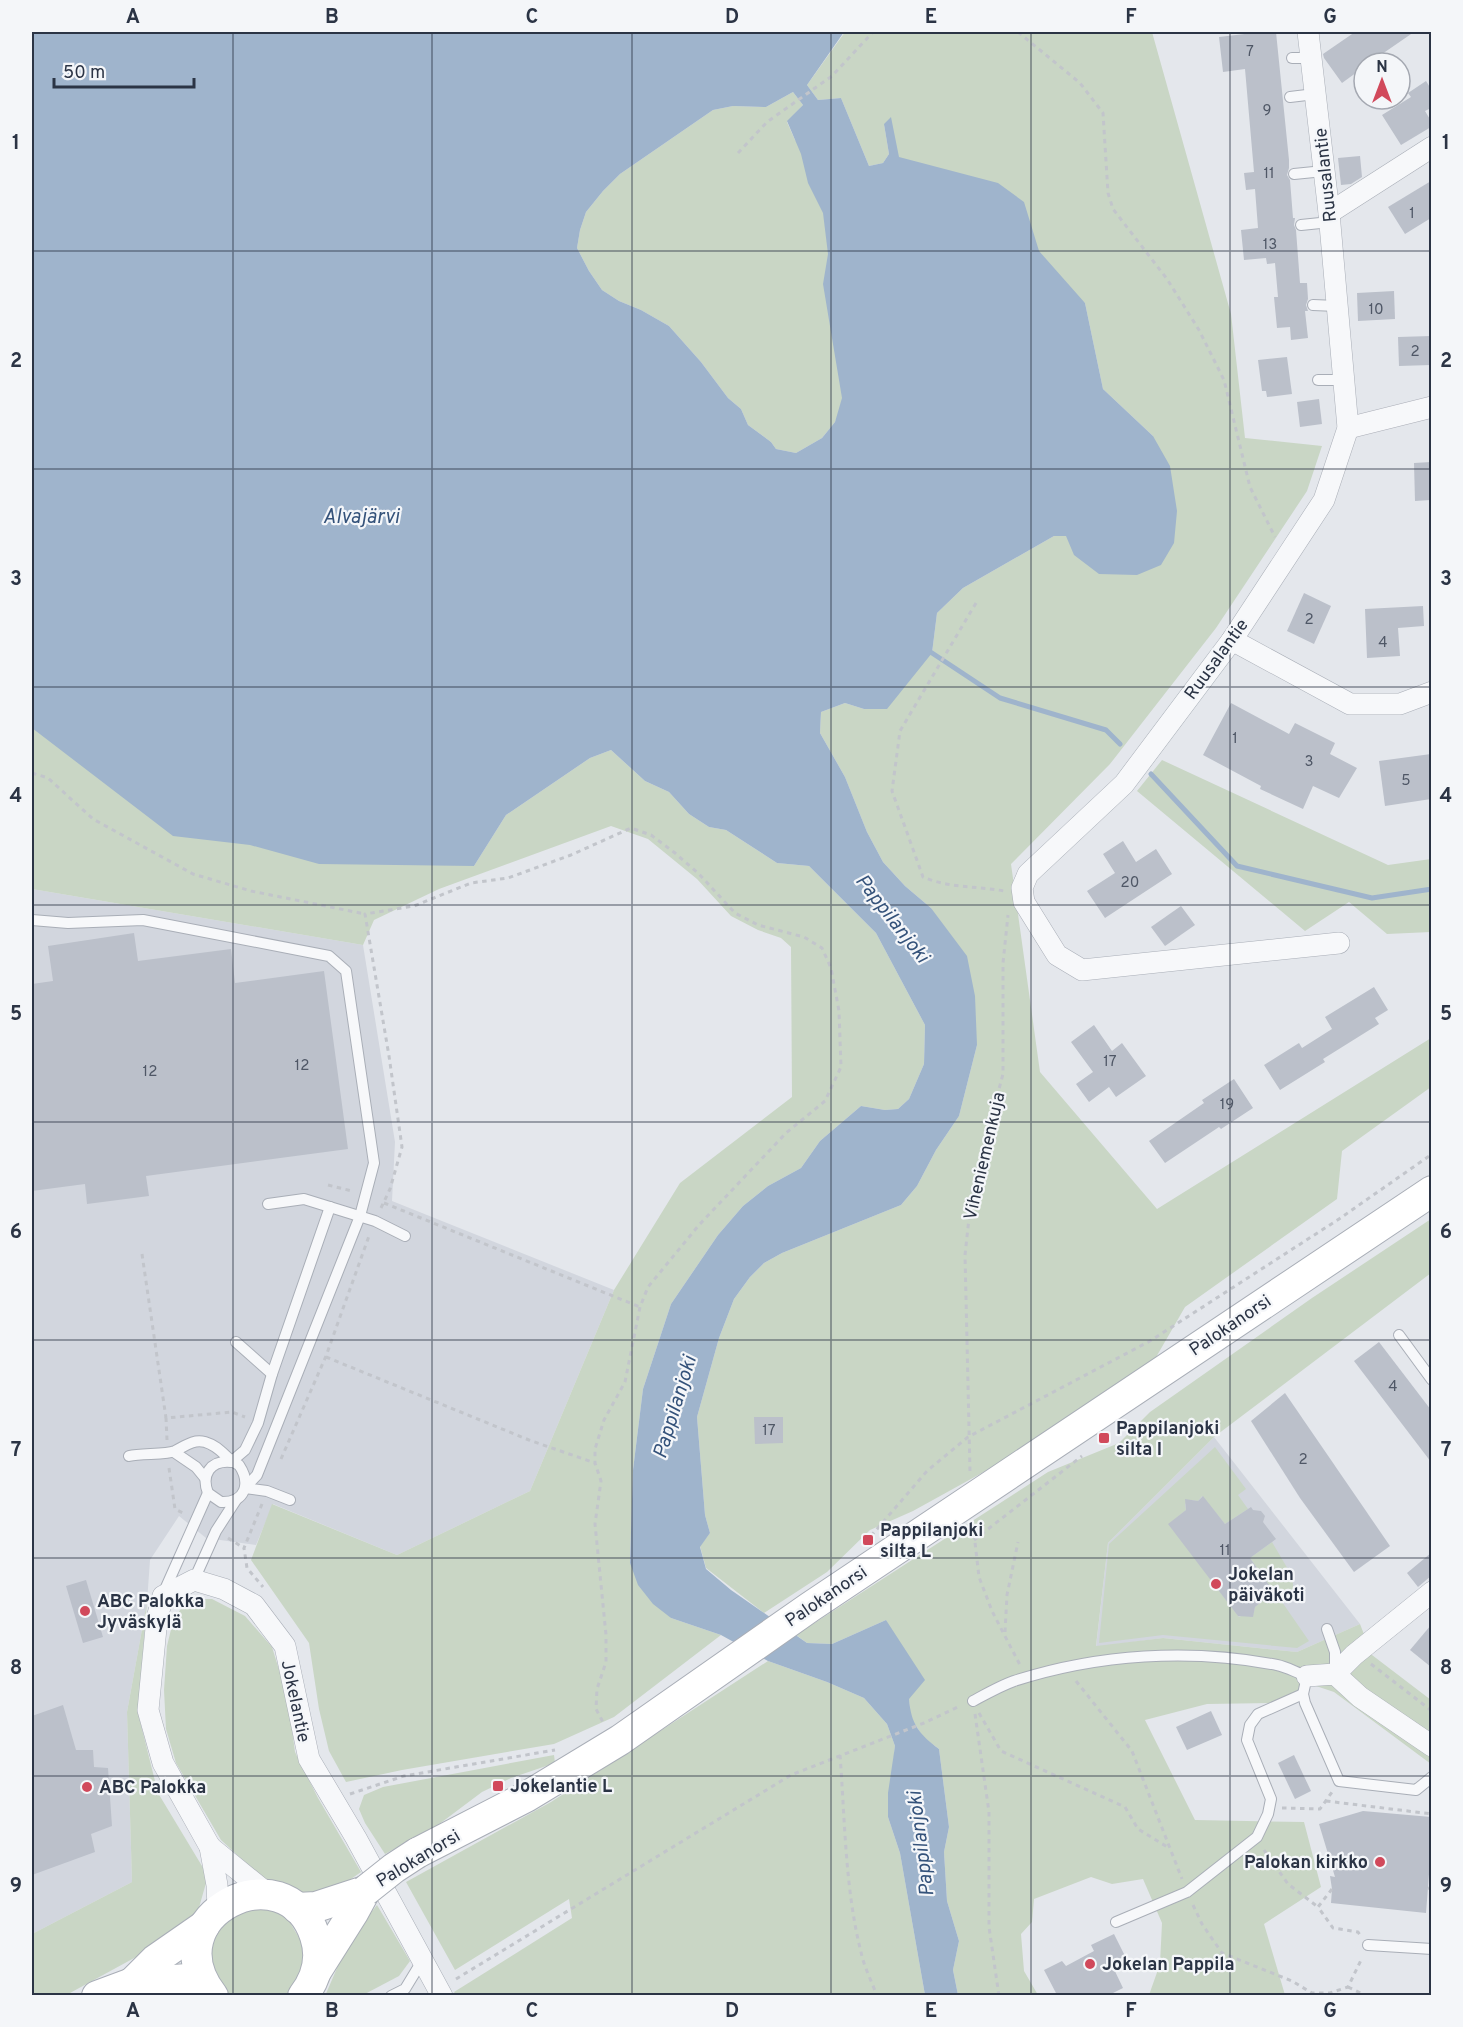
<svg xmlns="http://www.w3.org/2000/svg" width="1463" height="2027" viewBox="0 0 1463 2027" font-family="Overpass,sans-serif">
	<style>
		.built { fill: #d2d6de }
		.green { fill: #c9d6c5 }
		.water { fill: #9fb4cc; fill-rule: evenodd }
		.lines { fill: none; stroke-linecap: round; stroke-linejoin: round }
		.stream { stroke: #9fb4cc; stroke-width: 5 }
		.building { fill: #bbc0ca }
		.service-casing { stroke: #a9aeb7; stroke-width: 12 }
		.minor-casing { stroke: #a9aeb7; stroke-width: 22 }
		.secondary-casing { stroke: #a9aeb7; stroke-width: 32 }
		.path { stroke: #c2c5cb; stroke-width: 3; stroke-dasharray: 4.5 4.5; stroke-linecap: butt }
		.service { stroke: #f7f8fa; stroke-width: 10 }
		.minor { stroke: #f7f8fa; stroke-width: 21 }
		.secondary { stroke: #fff; stroke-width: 30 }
		.secondary-bridge-casing { stroke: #a9aeb7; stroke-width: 32; stroke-linecap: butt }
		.secondary-bridge { stroke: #fff; stroke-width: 30 }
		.grid { fill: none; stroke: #2b3445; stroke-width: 1.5; stroke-opacity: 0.55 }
		.poi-dot { fill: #d1495b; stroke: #f4f6f9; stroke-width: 2 }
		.labels { text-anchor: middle; stroke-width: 4.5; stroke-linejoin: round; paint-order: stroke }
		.number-label { font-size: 15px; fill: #4f5766 }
		.street-label { font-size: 18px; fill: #2b3445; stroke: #f4f6f9 }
		.poi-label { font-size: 18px; font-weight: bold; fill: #2b3445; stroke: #f4f6f9; text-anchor: start }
		.water-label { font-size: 20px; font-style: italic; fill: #34527a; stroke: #f4f6f9 }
		.neatline { fill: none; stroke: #2b3445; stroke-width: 2 }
		.grid-label { font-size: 20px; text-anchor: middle; font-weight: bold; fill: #2b3445 }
	</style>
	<rect width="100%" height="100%" fill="#e4e7ec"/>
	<g class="built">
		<path d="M32,889L363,945L395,1142L392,1201L614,1290L530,1491L397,1555L273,1504L256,1545L206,1538L179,1516L150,1560L147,1602L127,1712L132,1882L32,1934Z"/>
		<path d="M1214,1437L1360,1624L1297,1652L1163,1638L1096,1647L1108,1543Z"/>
	</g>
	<g class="green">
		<path d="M845,32H1152L1231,314L1245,438L1322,446L1307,491L1216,628L1110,764L1011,864L1040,1072L1157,1209L1431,1038V1087L1342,1151L1337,1199L1185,1307L1155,1359L1018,1453L913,1511L870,1530L827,1572L764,1613L706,1568L700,1546L710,1533L705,1515L697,1417L719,1338L734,1299L750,1277L764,1263L782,1253L901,1205L917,1186L936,1150L959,1116L977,1045L931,908L905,886L883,862L867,832L845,777L820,733L821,712L845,703L864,709L932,653L937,613L963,588L1054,536H1066L1153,436L1103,389L1085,303L898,164L884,124L889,154L883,163L869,166L841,98L818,100L807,85Z"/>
		<path d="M793,92L803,105L787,122L795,140L815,154L855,374L835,422L822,438L796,453L776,449L771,442L748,425L741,409L728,398L701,362L669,326L641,310L619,301L602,290L589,271L577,248L580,230L586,212L603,191L620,174L713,110L733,106L766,107Z"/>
		<path d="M32,728L474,866L506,815L590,758L611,750L645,781L669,792L689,814L709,827L726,830L777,863L809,866L876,933L925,1025L924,1064L909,1099L898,1109L885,1110L861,1106L820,1141L801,1168L768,1186L743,1206L718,1235L671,1304L643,1389L633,1470L630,1563L671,1618L721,1635L614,1717L554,1744L402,1770L346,1782L329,1751L319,1709L309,1643L251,1560L272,1504L397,1555L530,1491L614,1290L680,1183L792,1097L791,947L781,938L758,930L731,916L697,879L648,839L611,826L439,889L374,920L363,945L32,889Z"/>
		<path d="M1162,760L1388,865L1431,859V932L1387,934L1349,902L1305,931L1137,791Z"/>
		<path d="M1431,1219V1273L1214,1437L1108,1543L1096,1646L1163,1638L1297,1652L1360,1624L1372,1655L1431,1700V1764L1334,1692L1301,1681L1299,1691L1274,1703L1207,1704L1145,1720L1195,1820L1304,1822L1321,1887L1264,1924L1285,1995H1149L1160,1964L1162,1923L1143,1879L1112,1884L1091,1877L1034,1899L1032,1922L1021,1934L1024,1971L1038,1995H958L953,1970L959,1941L947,1901L944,1852L949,1827L939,1749L923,1737L910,1716L909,1699L886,1620L832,1644L807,1643L796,1635L1048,1472L1119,1443L1150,1412L1312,1298Z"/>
		<path d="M1215,1447L1246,1489L1238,1495L1248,1509L1225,1524L1202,1496L1198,1501L1190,1500L1185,1504L1186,1510L1169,1524L1239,1617C1248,1612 1253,1622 1255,1607L1274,1592L1250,1558L1272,1542L1292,1576L1294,1593L1282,1602L1309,1641L1297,1648L1163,1635L1099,1643L1109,1544Z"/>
		<path d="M190,1599H212L245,1616L272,1647L288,1699L295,1752L318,1798L361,1872L331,1893L300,1894L260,1876L221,1840L176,1763L166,1729L164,1690L167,1646L174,1617Z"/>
		<path d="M147,1602L138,1713L158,1793L208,1876L198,1911L147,1951L70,1993L64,1995L32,1996V1934L132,1882L127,1712Z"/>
		<path d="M768,1661L827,1682L864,1698L887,1724L895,1746L888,1817L900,1853L925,1995H456L454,1992L572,1918L569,1899L455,1970L406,1882L551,1802Z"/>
		<path d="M554,1755L555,1763L511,1778L482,1792L438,1825L385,1854L365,1823L359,1809L364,1795L383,1787Z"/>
		<path d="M377,1905L410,1961L399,1976L363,1995L325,1996L349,1940Z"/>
		<path d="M251,1907L285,1914L308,1953L298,1987L288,1995L230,1996L216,1981L210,1946L220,1925Z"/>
	</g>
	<path class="water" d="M32,32H844L807,85L818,100L841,98L869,166L883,163L889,154L884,124L891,117L899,157L998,183L1024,202L1039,251L1085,303L1103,389L1153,436L1170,466L1177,511L1174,543L1161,565L1137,575L1099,574L1074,555L1066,536H1054L963,588L937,613L932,653L887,709H864L845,703L821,712L820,733L845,777L867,832L883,862L905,886L931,908L967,956L975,996L977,1045L959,1116L936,1150L917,1186L901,1205L782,1253L764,1263L750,1277L734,1299L719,1338L697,1417L705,1515L710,1533L700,1547L706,1569L731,1590L807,1643L832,1644L886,1620L925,1680L909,1699C911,1724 919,1734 939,1749L949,1827L944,1852L947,1901L959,1941L953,1970L958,1995H925L900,1853L888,1817V1793L895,1746L887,1724L864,1698L827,1682L768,1661L721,1635L671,1618L653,1604L638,1585L630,1563L633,1470L643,1389L671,1304L718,1235L743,1206L768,1186L801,1168L820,1141L861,1106L885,1110L898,1109L909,1099L924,1064L925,1025L876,933L809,866L777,863L726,830L709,827L689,814L669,792L645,781L611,750L590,758L506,815L474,866L319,864L250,845L173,836L32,728ZM793,92L803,105L787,121L801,154L808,183L823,213L828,254L823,284L842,398L835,422L822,438L796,453L776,449L771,442L748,425L741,409L728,398L701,362L669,326L641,310L619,301L602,290L589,271L577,248L580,230L586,212L603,191L620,174L713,110L733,106L766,107Z"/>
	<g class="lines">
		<g class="stream">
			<path d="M932,653L1000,698L1106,730L1120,744"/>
			<path d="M1151,774L1237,866L1372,898L1432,889"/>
		</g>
	</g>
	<g class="building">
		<path d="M1253,32H1276L1289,160V168L1287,175L1290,180L1293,218H1295L1294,225L1296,230L1300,283H1307L1308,299L1306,305L1308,311H1305L1308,338L1291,340L1290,327L1277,328L1274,297H1278L1275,263L1267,264L1266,258L1244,260L1241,230L1258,228L1255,189L1246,190L1244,173L1254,172L1245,69L1223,72L1219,37L1253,33Z"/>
		<path d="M1355,32H1414L1369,63H1364V67L1342,83L1324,58L1323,54Z"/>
		<path d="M1426,81L1431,89V108L1425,111L1431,121V127L1401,145L1382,115L1411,97L1408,93Z"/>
		<path d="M1360,156L1362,177L1351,184L1341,185L1338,158Z"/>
		<path d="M1431,181V218L1405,234L1388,207Z"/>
		<path d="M1394,291L1395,319L1358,321L1357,293Z"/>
		<path d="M1431,336V365L1399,366L1398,337Z"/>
		<path d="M1287,357L1292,394L1267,397L1266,391H1262L1258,360Z"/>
		<path d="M1319,399L1322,424L1300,427L1297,402Z"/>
		<path d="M1431,462V500L1415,501L1414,463Z"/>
		<path d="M1304,593L1331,606L1314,644L1287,631Z"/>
		<path d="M1423,606L1424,626L1398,628L1400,656L1367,658L1365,609Z"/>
		<path d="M1231,703L1289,734L1295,723L1335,743L1330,754L1357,768L1339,798L1313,786L1303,809L1260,789L1261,786L1203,755Z"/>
		<path d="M1431,754V799L1385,806L1379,761Z"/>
		<path d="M1123,841L1136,862L1156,849L1172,874L1105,918L1087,891L1115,873L1103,854Z"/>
		<path d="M1181,906L1195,925L1165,946L1151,927Z"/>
		<path d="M134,933L138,961L231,949L235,983L324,971L348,1149L146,1176L149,1196L87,1204L85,1184L32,1191V984L53,981L48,946Z"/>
		<path d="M1374,987L1388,1010L1375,1018L1379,1024L1323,1059L1325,1062L1280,1090L1264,1065L1299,1043L1302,1048L1332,1029L1325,1017Z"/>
		<path d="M1094,1025L1112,1051L1122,1043L1146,1076L1116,1097L1109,1087L1089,1102L1076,1084L1093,1072L1071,1042Z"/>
		<path d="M1234,1079L1253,1108L1221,1129L1219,1127L1165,1163L1149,1141L1204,1103L1202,1100Z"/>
		<path d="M1379,1342L1431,1410V1462L1354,1361Z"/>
		<path d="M1285,1393L1390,1546L1354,1572L1300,1498L1251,1421Z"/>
		<path d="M754,1417H783V1443L755,1444Z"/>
		<path d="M1203,1496L1225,1524L1251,1507L1253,1510L1261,1511L1265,1516L1263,1522L1276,1539L1250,1558L1274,1592L1255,1607L1253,1617L1238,1616L1168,1524L1186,1510L1185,1499L1198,1501Z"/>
		<path d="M1431,1553V1576L1418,1587L1407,1573Z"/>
		<path d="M86,1580L103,1637L83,1643L66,1586Z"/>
		<path d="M1431,1625V1667L1410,1650Z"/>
		<path d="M63,1705L76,1750H93L94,1767L108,1768L112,1826L91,1834L95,1852L32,1875V1716Z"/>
		<path d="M1211,1711L1222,1735L1187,1750L1176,1727Z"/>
		<path d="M1294,1755L1311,1791L1295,1799L1278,1763Z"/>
		<path d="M1363,1811L1431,1817V1848L1426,1913L1331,1903L1332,1889L1330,1876L1335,1877L1319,1824Z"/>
		<path d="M1114,1934L1125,1956L1111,1963L1123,1988L1109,1995H1057L1044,1970L1062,1961L1066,1966L1094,1951L1091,1945Z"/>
	</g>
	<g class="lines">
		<defs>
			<g id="service">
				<path d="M1292,58H1311"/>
				<path d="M1290,97L1315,94"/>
				<path d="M1294,174L1324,171"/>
				<path d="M1301,225L1330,222"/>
				<path d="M1313,305L1337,306"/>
				<path d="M1318,380H1344"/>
				<path d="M32,920L68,923L143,920L329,956L346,971L374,1163L360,1216L257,1475L245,1488"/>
				<path d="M268,1204L304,1199L375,1221L405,1236"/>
				<path d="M1399,1335L1432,1380"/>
				<path d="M236,1342L272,1374"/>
				<path d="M174,1452L196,1467L205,1478"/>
				<path d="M129,1456C141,1453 166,1455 175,1451C185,1446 193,1439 205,1442C222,1447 226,1460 239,1465C251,1483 246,1503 221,1502L208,1493C201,1475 210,1460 231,1462L245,1450L258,1423L272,1374L330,1207"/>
				<path d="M245,1488L267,1491L290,1500"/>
				<path d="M194,1580L216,1531L236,1500"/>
				<path d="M163,1594L208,1493"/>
				<path d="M1327,1629L1335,1652V1671"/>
				<path d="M973,1701C986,1694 1000,1686 1014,1681C1098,1654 1190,1648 1277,1665C1287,1667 1297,1673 1307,1676L1303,1694L1305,1703L1339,1781L1416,1790L1432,1777"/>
				<path d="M1116,1922L1187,1892L1257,1837L1268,1814L1271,1799L1247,1740L1250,1725L1258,1714L1303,1694"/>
				<path d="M1368,1945L1432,1949"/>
				<path d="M391,1996L405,1989L422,1961"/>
			</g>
			<g id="minor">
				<path d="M1308,32L1329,213L1348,428L1324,500L1232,640L1124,784L1028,874L1022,888L1024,902L1057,955L1082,970L1339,943"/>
				<path d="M1329,213L1432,147"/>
				<path d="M1348,428L1432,407"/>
				<path d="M1232,640L1350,704H1400L1432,692"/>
				<path d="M1335,1674L1354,1655L1432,1592"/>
				<path d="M1307,1676L1335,1674L1360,1697L1432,1746"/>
				<path d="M210,1847L269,1895"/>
				<path d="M218,1908L217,1885L210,1847L163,1763L148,1710L157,1618L163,1596L194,1580L224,1589L254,1605L285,1646L309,1759L356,1838L442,1996"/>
			</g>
			<g id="secondary">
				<path d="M417,1853L526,1797L620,1740L810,1607L1432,1191"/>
				<path d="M297,1908L316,1907L365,1891"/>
				<path d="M317,1970L353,1913L365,1891"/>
				<path d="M132,1983L155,1960L204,1926"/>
				<path d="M97,1996L132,1983L188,1979L204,1984"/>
				<path d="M213,1996C150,1915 286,1848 315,1936C322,1957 317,1978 303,1996"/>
			</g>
		</defs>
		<use href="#service" class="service-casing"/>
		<use href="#minor" class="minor-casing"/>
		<use href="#secondary" class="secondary-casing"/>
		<g class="path">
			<path d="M1018,32L1080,83L1103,113L1108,193L1113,209L1167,279L1199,330L1224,380L1250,487L1275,537"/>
			<path d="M738,153L767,122L832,76L873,32"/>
			<path d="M976,603L900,731L892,791L923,877C948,888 977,886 1004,891"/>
			<path d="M32,773L48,778L93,819L193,874L251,891L365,914"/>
			<path d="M328,1185L352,1191"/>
			<path d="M384,1203L640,1307"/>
			<path d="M381,1208L390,1189L402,1147L389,1056L365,914L414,906L471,883L508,878L571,855L631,828L651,835L675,853L699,874L735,913L758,925L804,937L822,948L831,968L839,1011L841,1067L825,1101L786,1133L699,1225L648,1287L640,1307L625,1382L604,1420L595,1449V1463L601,1481L595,1524L606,1635V1662L597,1689L596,1709L604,1724"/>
			<path d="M142,1254L166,1418"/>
			<path d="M326,1357L529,1440L595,1463"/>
			<path d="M167,1440L166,1418L232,1412L245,1417"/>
			<path d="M281,1459L326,1356L369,1236"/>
			<path d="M169,1468L175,1509L183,1513"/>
			<path d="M970,1471L965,1255L972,1191L1003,1074V963L1008,915"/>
			<path d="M262,1504L244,1548L247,1568L263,1587"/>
			<path d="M973,1525L979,1577L992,1611L1020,1665"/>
			<path d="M871,1536L927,1471L968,1437L1150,1341L1339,1219L1432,1154"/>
			<path d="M228,1538L244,1548"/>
			<path d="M974,1540L1082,1456"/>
			<path d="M1005,1632L1007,1595L1018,1542"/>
			<path d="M1371,1664L1432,1711"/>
			<path d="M1076,1681L1132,1751L1182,1879"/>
			<path d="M979,1713L1001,1751L1125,1807L1138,1829L1169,1848"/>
			<path d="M975,1714L989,1812V1927L999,1996"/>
			<path d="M840,1755C845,1820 845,1889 861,1952C864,1967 872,1982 877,1996"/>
			<path d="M350,1794L404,1776L555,1750"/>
			<path d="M1326,1801L1432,1814"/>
			<path d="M1282,1808L1320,1809L1332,1792"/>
			<path d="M1264,1850L1288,1884L1318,1907"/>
			<path d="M1428,1888L1432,1889"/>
			<path d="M1332,1889L1318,1907L1333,1928L1358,1932L1360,1935"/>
			<path d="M1193,1905L1202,1924L1222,1953L1292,1981L1312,1993H1330L1348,1987L1362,1958"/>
			<path d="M456,1979L791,1775L924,1723L960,1706"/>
			<path d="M1348,1987L1367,1996"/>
		</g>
		<use href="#service" class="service"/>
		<use href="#minor" class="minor"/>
		<use href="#secondary" class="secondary"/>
		<defs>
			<path id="secondary-bridge" d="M365,1891L394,1868L417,1853"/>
		</defs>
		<use href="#secondary-bridge" class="secondary-bridge-casing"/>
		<use href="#secondary-bridge" class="secondary-bridge"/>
	</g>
	<path class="grid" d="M233,32V1996M432,32V1996M632,32V1996M831,32V1996M1031,32V1996M1230,32V1996M32,251H1432M32,469H1432M32,687H1432M32,905H1432M32,1122H1432M32,1340H1432M32,1558H1432M32,1776H1432"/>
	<g class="poi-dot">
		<rect x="1098" y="1432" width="12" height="12" rx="3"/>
		<rect x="862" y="1534" width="12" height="12" rx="3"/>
		<circle cx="1216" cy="1584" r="6"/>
		<circle cx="85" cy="1611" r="6"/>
		<rect x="492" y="1780" width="12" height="12" rx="3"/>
		<circle cx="87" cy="1787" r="6"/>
		<circle cx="1380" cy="1862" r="6"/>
		<circle cx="1090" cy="1964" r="6"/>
	</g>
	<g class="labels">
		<g class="number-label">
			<text x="1250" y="56">7</text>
			<text x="1267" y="115">9</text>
			<text x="1269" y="178">11</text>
			<text x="1412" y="218">1</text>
			<text x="1270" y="249">13</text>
			<text x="1376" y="314">10</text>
			<text x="1415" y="356">2</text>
			<text x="1309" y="624">2</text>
			<text x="1383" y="647">4</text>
			<text x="1235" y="743">1</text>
			<text x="1309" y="766">3</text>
			<text x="1406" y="785">5</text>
			<text x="1130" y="887">20</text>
			<text x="1110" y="1066">17</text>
			<text x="302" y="1070">12</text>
			<text x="150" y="1076">12</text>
			<text x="1227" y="1109">19</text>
			<text x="1393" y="1391">4</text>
			<text x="769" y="1435">17</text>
			<text x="1303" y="1464">2</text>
			<text x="1225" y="1555">11</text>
		</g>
		<g class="street-label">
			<text transform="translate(1325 175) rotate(-96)" y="6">Ruusalantie</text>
			<text transform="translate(1216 659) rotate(-54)" y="6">Ruusalantie</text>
			<text transform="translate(984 1156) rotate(-77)" y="6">Viheniemenkuja</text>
			<text transform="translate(1230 1325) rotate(-34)" y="6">Palokanorsi</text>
			<text transform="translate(826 1596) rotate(-34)" y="6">Palokanorsi</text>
			<text transform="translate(296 1701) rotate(78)" y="6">Jokelantie</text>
			<text transform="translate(418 1858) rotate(-31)" y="6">Palokanorsi</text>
		</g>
		<g class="poi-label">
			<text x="1116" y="1434">Pappilanjoki<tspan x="1116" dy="21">silta I</tspan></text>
			<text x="880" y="1536">Pappilanjoki<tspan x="880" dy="21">silta L</tspan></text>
			<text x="1228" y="1580">Jokelan<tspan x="1228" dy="21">päiväkoti</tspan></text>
			<text x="97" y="1607">ABC Palokka<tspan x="97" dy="21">Jyväskylä</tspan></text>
			<text x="510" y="1792">Jokelantie L</text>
			<text x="99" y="1793">ABC Palokka</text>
			<text x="1368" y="1868" text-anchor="end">Palokan kirkko</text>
			<text x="1102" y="1970">Jokelan Pappila</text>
		</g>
		<g class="water-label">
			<text x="361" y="523">Alvajärvi</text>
			<text transform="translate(893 918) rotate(52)" y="7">Pappilanjoki</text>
			<text transform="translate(674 1407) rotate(-73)" y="7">Pappilanjoki</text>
			<text transform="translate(920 1844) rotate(-97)" y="7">Pappilanjoki</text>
		</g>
	</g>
	<rect width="1463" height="2027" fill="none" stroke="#f4f6f9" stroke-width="66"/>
	<g transform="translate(1382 81)"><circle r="28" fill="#f4f6f9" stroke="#a4a8b1" stroke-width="1.5"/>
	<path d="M0-4.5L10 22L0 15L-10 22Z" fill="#d1495b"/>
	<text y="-9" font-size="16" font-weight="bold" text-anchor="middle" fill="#2b3445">N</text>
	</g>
	<path d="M54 78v9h140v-9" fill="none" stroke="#2b3445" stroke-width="3"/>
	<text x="63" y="78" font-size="18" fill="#2b3445" stroke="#f4f6f9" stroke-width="4.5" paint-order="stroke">50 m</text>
	<rect x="33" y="33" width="1397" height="1961" class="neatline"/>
	<g class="grid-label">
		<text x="133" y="23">A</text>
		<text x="332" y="23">B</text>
		<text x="532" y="23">C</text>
		<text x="732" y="23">D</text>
		<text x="931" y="23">E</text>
		<text x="1131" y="23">F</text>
		<text x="1330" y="23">G</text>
		<text x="16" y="149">1</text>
		<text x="1446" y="149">1</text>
		<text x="16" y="367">2</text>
		<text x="1446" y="367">2</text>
		<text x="16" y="585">3</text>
		<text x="1446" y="585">3</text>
		<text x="16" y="802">4</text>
		<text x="1446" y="802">4</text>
		<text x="16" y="1020">5</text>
		<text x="1446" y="1020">5</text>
		<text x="16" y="1238">6</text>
		<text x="1446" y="1238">6</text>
		<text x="16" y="1456">7</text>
		<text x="1446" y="1456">7</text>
		<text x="16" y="1674">8</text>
		<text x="1446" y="1674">8</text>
		<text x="16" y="1892">9</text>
		<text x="1446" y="1892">9</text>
		<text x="133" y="2017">A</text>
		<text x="332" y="2017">B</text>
		<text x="532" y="2017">C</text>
		<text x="732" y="2017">D</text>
		<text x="931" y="2017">E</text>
		<text x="1131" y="2017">F</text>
		<text x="1330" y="2017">G</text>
	</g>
</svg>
